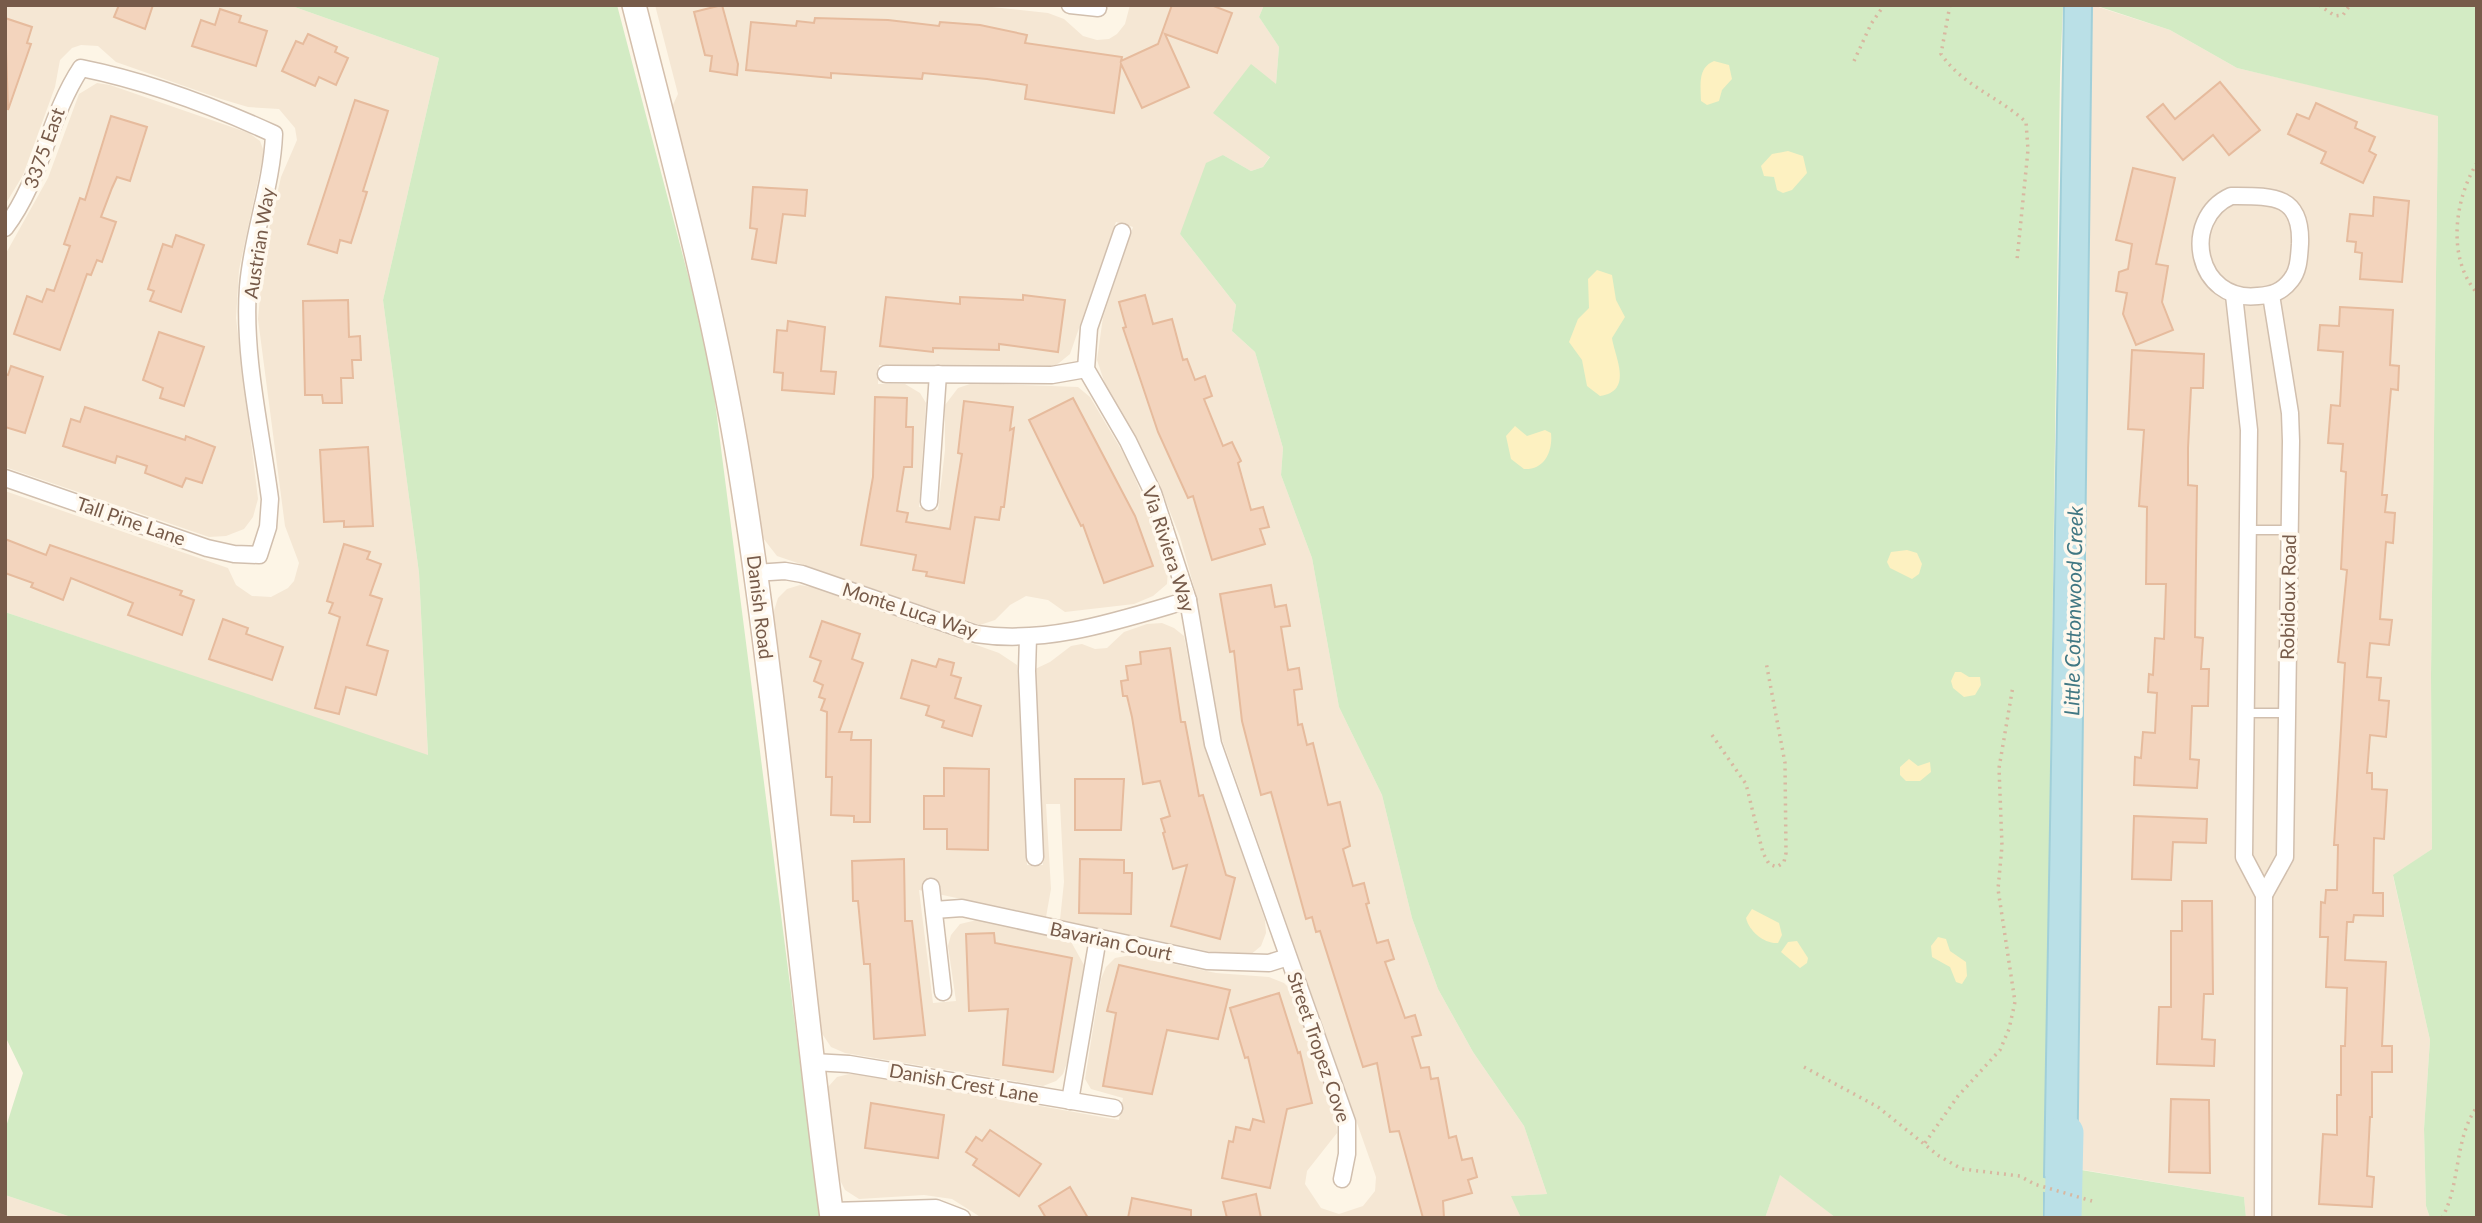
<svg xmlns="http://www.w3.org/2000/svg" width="2482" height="1223" viewBox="0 0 2482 1223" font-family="Lato,sans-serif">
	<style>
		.residential { fill: #f5e7d4 }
		.green { fill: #d3ebc4 }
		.sand { fill: #fdf1c1 }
		.water { fill: #bae0e7; stroke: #a0cfd9; stroke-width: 2 }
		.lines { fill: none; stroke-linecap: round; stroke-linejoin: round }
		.river { stroke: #bae0e7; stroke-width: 37 }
		.building { fill: #f3d4bd; stroke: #e6bb9d; stroke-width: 2 }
		.lane-casing { stroke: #d1bfae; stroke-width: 11 }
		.street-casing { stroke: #d1bfae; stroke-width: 19 }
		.secondary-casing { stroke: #d4bfac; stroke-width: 26 }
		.path { stroke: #d8b7a0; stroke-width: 3.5; stroke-dasharray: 2 5; stroke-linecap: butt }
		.lane { stroke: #fff; stroke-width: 8 }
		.street { stroke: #fff; stroke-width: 16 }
		.secondary { stroke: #fff; stroke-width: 23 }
		.labels { text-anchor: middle; stroke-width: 7; stroke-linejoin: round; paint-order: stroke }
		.street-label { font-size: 19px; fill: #775b4a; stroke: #fff8ed }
		.water-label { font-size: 21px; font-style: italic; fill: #407783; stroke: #fff8ed }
	</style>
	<rect width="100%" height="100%" fill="#fdf5e6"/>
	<g class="residential">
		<path d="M5,5H289L439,58L383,300L419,573L428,756L5,612V491L228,568L236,585L252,596L271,597L288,588L294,581L299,563L285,526L258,319L264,252L281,177L297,140L295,128L279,109L248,107L221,99L116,62L98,46L81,45L72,48L60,60L55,87L23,175L5,205Z"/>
		<path d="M655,5H973L1048,13L1064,19L1083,36L1097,40L1109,39L1117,34L1125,24L1130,5H1264L1259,17L1279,47L1270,156L1263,167L1251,171L1223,155L1180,234L1236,305L1232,331L1255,352L1283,448L1281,475L1312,558L1339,707L1382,795L1412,918L1438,989L1473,1052L1524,1126L1547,1194L1512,1196L1521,1218H982L952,1199L924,1195L859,1199L845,1190L839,1178L828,1087L837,1077L853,1073L1119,1120L1123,1098L1091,1089L1085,1079L1101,979L1106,967L1115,958L1131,955L1216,973L1269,977L1284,983L1290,989L1336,1119L1337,1133L1307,1171L1305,1184L1321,1208L1339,1214L1363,1206L1375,1191L1376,1177L1219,731L1194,587L1180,537L1157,479L1105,384L1097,360L1103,317L1133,227L1116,222L1070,354L1059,363L1052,367L879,365L878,384H905L920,393L926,403L919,507L938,510L945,450V405L958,388L973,383L1078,387L1090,397L1128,461L1158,534L1168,570L1167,584L1153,596L1134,604L1065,612L1048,600L1026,596L1010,605L995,620L980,625L777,556L759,533L671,109L678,94Z"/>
		<path d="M2092,5L2170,30L2237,68L2438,115L2431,675L2432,849L2393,876L2430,1040L2424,1129L2426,1206L2430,1218H2246L2244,1197L2078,1169Z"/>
		<path d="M97,83L110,85L249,133L260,141L264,152L239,270L236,318L258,499L253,517L244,529L226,536L209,537L5,467V255L48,178L79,94Z"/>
		<path d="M800,585L817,588L999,653L1017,665L1027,865H1043L1033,670L1050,662L1071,646L1082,644L1095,649L1107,648L1124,632L1147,624L1162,623L1174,628L1184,636L1203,739L1265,920L1266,933L1261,946L1249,956H1230L1060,920L1064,882L1060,804H1046L1051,889L1046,917L919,890L933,1003L956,1001L948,946L951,935L960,924L977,920L1070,940L1084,965L1069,1057L1063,1074L1056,1081L1043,1086L845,1053L831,1047L821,1032L773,614L778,598L787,589Z"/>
		<path d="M1780,1174L1836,1218H1765Z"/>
		<path d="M5,1195L74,1218H5Z"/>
	</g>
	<g class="green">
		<path d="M289,5H617L709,355L820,1218H74L5,1195V1130L23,1073L5,1036V612L428,755L419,573L383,300L439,58Z"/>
		<path d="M1264,5H2063L2060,77L2045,1164L2244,1197L2246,1218H1836L1780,1175L1765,1218H1521L1511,1196L1547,1194L1524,1126L1473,1052L1438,989L1412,918L1382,795L1339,707L1312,558L1281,475L1283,448L1255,352L1232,331L1236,305L1180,234L1206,163L1223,155L1251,171L1263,167L1270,157L1213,113L1251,64L1276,84L1279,47L1259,17Z"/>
		<path d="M2094,5H2477V1218H2430L2426,1206L2424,1129L2430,1040L2393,875L2432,849L2431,675L2438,116L2237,68L2170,30Z"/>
	</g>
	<g class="sand">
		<path d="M1714,61L1729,65L1732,79L1722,90L1719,101L1707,105L1701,101C1701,86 1697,68 1714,61Z"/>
		<path d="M1788,151L1803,156L1807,173L1792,190L1783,193L1777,190L1774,177L1764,176L1761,166L1772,154Z"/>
		<path d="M1597,270L1612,275L1616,300L1625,317L1612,338C1615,358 1634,391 1600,396L1587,386L1582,360L1569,342L1578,319L1589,308L1588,279Z"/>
		<path d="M1515,426L1527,436L1545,430L1551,433C1553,452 1544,470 1524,469L1511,459L1506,436Z"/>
		<path d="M1907,550L1917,553L1922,564L1919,574L1912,579L1890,568L1887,562L1891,552Z"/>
		<path d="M1955,672H1961L1969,677H1980L1981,685L1975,695L1964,697L1953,688L1951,681Z"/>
		<path d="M1909,759L1918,766L1930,762L1931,772L1920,781H1906L1900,775V767Z"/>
		<path d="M1752,909L1779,923L1782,935L1778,943C1764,944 1749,931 1746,918Z"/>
		<path d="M1938,937L1946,939L1950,951L1966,962L1967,976L1962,984L1956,982L1950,967L1932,957L1931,946Z"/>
		<path d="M1797,941L1808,958L1807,963L1800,968L1781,952L1788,942Z"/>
	</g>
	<g class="water">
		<path d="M2064,5H2092L2077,1186L2044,1177Z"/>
		<path d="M2044,1193L2077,1202L2076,1218H2044Z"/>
	</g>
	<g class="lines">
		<path class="river" d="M2063,1218L2065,1133"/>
	</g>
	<g class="building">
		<path d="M119,5H153L145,29L114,17Z"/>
		<path d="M722,5L738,64L737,75L710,71L712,56L705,55L694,12Z"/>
		<path d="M1172,5H1211L1232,13L1217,53L1165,34L1189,87L1142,108L1121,64L1114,113L1025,99L1027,85L987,79L923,73L922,79L831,73V78L746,70L751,22L796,26L797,21L814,23L815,18L888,20L939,26L940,22L980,25L1027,35L1025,43L1122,57L1121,61L1158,44Z"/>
		<path d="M220,9L241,16L239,22L267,31L256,66L192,46L201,20L215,25Z"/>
		<path d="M5,18L32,27L27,43L31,44L8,110Z"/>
		<path d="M308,34L337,47L335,52L348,58L336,85L319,77L315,86L282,71L296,41L303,44Z"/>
		<path d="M2220,82L2260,130L2229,155L2213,135L2183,160L2147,117L2163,104L2175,119Z"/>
		<path d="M355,100L388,111L363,191L367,192L351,243L340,240L337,253L308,244Z"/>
		<path d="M2316,103L2357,122L2355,128L2375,137L2369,151L2376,155L2363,183L2321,163L2326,152L2288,134L2297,114L2309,119Z"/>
		<path d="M111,116L147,127L130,181L117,177L112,188L101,217L116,222L102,262L97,260L91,275L87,274L60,350L14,334L27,296L42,302L47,289L54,291L70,246L64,244L80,198L85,200Z"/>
		<path d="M2133,168L2175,178L2156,264L2168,266L2162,302L2173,330L2136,345L2123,314L2127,293L2116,291L2119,272L2128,269L2132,244L2116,240Z"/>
		<path d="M753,187L807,190L805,216L783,214L776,263L752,259L757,229L750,228Z"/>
		<path d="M2374,197L2409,201L2402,282L2360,279L2362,253L2355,252L2356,242L2347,241L2350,214L2373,216Z"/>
		<path d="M176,235L204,245L181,312L150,301L154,291L148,289L163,244L172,247Z"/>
		<path d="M1023,295L1065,300L1058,352L999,344V350L933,348V352L880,346L886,297L960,304V297L1023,300Z"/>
		<path d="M1145,295L1153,324L1172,319L1183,360L1187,359L1195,380L1205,376L1212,396L1204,399L1223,446L1232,442L1241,461L1238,463L1251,510L1263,507L1269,527L1260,529L1265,544L1212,560L1193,496L1188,498L1158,432L1123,328L1126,327L1119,302Z"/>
		<path d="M348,300L349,337L360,336L361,360H352L353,378H341L342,403H323L322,395H305L303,301Z"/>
		<path d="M2340,307L2393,310L2390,365L2399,366L2398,390L2391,389L2382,495H2387L2385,512L2395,513L2393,543L2386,542L2380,619L2392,620L2389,645L2370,643L2367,677L2381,678L2379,700L2389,701L2386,737L2370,735L2367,773H2372V789L2387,790L2384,839L2374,838L2373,893H2383V916L2354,915L2353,922H2347L2345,960L2386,962L2382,1046H2392V1072H2372V1117H2370L2367,1176L2374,1177L2372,1207L2319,1204L2323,1134L2337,1135V1095H2341V1046H2345L2347,988L2326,987L2328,937H2320L2321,902L2325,903L2326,890H2337L2338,845H2334L2345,663L2338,662L2347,570L2341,569L2346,472L2341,471L2343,444L2328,443L2331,405L2340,406L2343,352L2318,350L2320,325L2339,326Z"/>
		<path d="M788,321L825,327L821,371L836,372L834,394L782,390L783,373L774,372L777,330L787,331Z"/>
		<path d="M159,332L204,347L184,406L160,398L163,388L143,380Z"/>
		<path d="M2132,350L2204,354L2203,388H2191L2188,448V485L2197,486L2195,637L2203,638L2201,669H2209L2208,706H2192L2190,759L2199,760L2197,788L2134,785L2135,757L2141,758L2143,732L2155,733L2157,693L2148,692L2149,674L2153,675L2155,638L2164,639L2166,584H2146L2147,507L2139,506L2144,430L2128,429Z"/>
		<path d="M11,366L43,377L25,433L5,427V374L8,375Z"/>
		<path d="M875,397L907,398L906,427H913L912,467H904L897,511L908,513L906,522L950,529L962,454L958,453L964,401L1013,407L1010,430L1014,428L1004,507H1001L999,520L975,517L964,583L926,576L927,572L913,570L916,555L861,545L873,477Z"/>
		<path d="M1073,398L1135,516L1153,566L1104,583L1083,525L1081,526L1029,420Z"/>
		<path d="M85,407L185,440L186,436L215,447L202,483L186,478L182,487L145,473L147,466L117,456L115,463L63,446L71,419L80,422Z"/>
		<path d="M368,447L373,526L344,527V521L324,522L320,450Z"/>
		<path d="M5,539L46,555L50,545L182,591L180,595L194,600L182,635L128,615L133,603L71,578L63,600L31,587L33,583L5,573Z"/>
		<path d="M344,544L370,552L367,559L381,564L370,595L382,599L367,645L388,651L376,695L346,687L339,714L315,708L340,617L329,613L333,603L327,601Z"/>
		<path d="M1271,585L1275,607L1286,605L1290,626L1281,627L1288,670L1299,668L1302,689L1294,690L1298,725L1302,724L1307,745L1313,743L1328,805L1340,802L1350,846L1343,849L1353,886L1364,883L1369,903L1366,904L1377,943L1388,940L1394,959L1385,962L1405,1018L1415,1015L1421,1035L1412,1037L1421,1068L1429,1067L1431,1079L1438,1078L1449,1138L1456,1136L1462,1160L1472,1158L1477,1177L1468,1180L1472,1193L1443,1201L1444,1218H1423L1399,1131L1390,1132L1377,1063L1363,1067L1320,931L1316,932L1312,917L1306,919L1271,792L1261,795L1242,721L1234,651L1230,652L1220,594Z"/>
		<path d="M223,619L248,628L246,634L283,647L272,680L209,659Z"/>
		<path d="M822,621L860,634L852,659L863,663L839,732H852L851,740H871L870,822H854V816L831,815L832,777H826L827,712L821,710L825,699L819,697L823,685L814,681L821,661L810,657Z"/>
		<path d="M1170,648L1181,722H1185L1199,796L1203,795L1226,875L1235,878L1220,939L1171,926L1187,865L1173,869L1163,833L1165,832L1161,819L1170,816L1160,781L1143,784L1132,717L1127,696H1123L1121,681L1128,680L1126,666L1141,664L1140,652Z"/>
		<path d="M939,659L954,663L951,675L961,678L955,698L981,706L972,736L942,727L944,721L926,715L929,706L901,698L912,660L936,667Z"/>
		<path d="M944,768L989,769L988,850L947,849V829H924V796H944Z"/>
		<path d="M1075,779H1124L1121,830H1075Z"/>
		<path d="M2134,816L2207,819L2206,843L2173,842L2171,880L2132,879Z"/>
		<path d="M904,859L905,921H912L925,1035L874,1039L870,964H864L858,901H853L852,861Z"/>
		<path d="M1080,859L1124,860V873H1132L1131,914L1079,913Z"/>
		<path d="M2182,901H2212L2213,994H2204L2202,1039L2215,1040L2214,1066L2157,1064L2159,1007H2171V931H2182Z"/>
		<path d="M994,933L995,943L1072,958L1053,1072L1003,1065L1008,1009L969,1011L966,934Z"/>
		<path d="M1119,965L1230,990L1218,1039L1167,1030L1152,1094L1103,1086L1116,1013L1107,1011Z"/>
		<path d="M1279,993L1298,1053L1300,1052L1312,1103L1287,1109L1270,1188L1222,1178L1229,1141L1233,1142L1236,1127L1250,1130L1253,1119L1264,1122L1248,1057L1245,1058L1230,1008Z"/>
		<path d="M2171,1099L2209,1100L2210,1173L2169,1172Z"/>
		<path d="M871,1103L944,1115L938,1158L865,1148Z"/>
		<path d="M990,1130L1041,1164L1019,1196L973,1165L977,1159L966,1152L976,1137L982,1141Z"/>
		<path d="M1070,1187L1088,1218H1046L1039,1206Z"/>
		<path d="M1256,1194L1261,1218H1227L1223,1202Z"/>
		<path d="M1132,1198L1191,1210V1218H1128Z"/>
	</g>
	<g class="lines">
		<defs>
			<g id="lane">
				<path d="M2247,530H2289"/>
				<path d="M2245,713H2286"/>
			</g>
			<g id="street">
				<path d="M1070,5L1098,8"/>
				<path d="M2231,196C2272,196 2302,194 2300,244C2299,257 2299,270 2291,280C2282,292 2272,295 2258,296C2196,303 2180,219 2231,196Z"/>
				<path d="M5,228C42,179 48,118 81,68C146,81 213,106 274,134C272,186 252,235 248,287C243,356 261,430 270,499L268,527L259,555L234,554L207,548L5,478"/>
				<path d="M1122,232L1089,328L1086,369L1128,441L1153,493L1188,600L1213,744L1347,1122V1154L1342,1179"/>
				<path d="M2234,295L2249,430L2244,857L2264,895L2263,1218"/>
				<path d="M886,374L1052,375L1086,369"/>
				<path d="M929,502L938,374"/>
				<path d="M756,573L785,571L802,574L976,634C1048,645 1120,620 1188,600"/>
				<path d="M1028,637L1027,671L1035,857"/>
				<path d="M931,887L943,992"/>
				<path d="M2264,895L2285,857L2291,441L2290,413L2271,295"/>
				<path d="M934,910L962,908L1207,961L1269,963L1288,957"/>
				<path d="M813,1062L849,1064L1114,1108"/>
				<path d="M1070,1101L1098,938"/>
				<path d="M831,1211L936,1208L962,1218"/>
			</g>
			<path id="secondary" d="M634,5C673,159 715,313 740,469C780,717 798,969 832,1218"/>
		</defs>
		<use href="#lane" class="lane-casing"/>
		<use href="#street" class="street-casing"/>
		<use href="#secondary" class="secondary-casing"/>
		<g class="path">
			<path d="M1950,5L1941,54C1963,86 1999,97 2026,122L2028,150L2017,260"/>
			<path d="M2319,5L2335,16L2343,15L2350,5"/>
			<path d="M1854,61L1871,24L1884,5"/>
			<path d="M2477,163C2454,200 2447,259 2477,293"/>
			<path d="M1712,735L1746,784L1763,853L1769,864L1777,867L1784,862L1786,853L1785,763L1766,662"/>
			<path d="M1804,1067L1878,1107L1939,1156L1962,1169L2020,1176L2034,1184L2092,1201"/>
			<path d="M1925,1143L1958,1096L2000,1050L2009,1029L2015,1002L1998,889L2002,846L1999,768L2013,686"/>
			<path d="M2442,1218C2461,1184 2454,1138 2477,1107"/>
		</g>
		<use href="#lane" class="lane"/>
		<use href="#street" class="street"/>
		<use href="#secondary" class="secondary"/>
	</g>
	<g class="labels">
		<g class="street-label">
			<text transform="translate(44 148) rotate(-70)" y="7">3375 East</text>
			<text transform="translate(259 243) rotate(-81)" y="7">Austrian Way</text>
			<text transform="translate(131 521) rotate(19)" y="7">Tall Pine Lane</text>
			<text transform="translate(1169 549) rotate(72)" y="7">Via Riviera Way</text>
			<text transform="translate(2288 597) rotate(-89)" y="7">Robidoux Road</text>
			<text transform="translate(760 607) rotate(83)" y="7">Danish Road</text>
			<text transform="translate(910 610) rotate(18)" y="7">Monte Luca Way</text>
			<text transform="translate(1111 941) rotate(12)" y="7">Bavarian Court</text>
			<text transform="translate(1319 1047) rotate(71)" y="7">Street Tropez Cove</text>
			<text transform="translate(964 1083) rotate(10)" y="7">Danish Crest Lane</text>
		</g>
		<g class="water-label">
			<text transform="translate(2074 611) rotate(-89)" y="7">Little Cottonwood Creek</text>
		</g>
	</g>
	<rect width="2482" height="1223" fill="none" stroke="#775b4a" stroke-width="14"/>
</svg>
